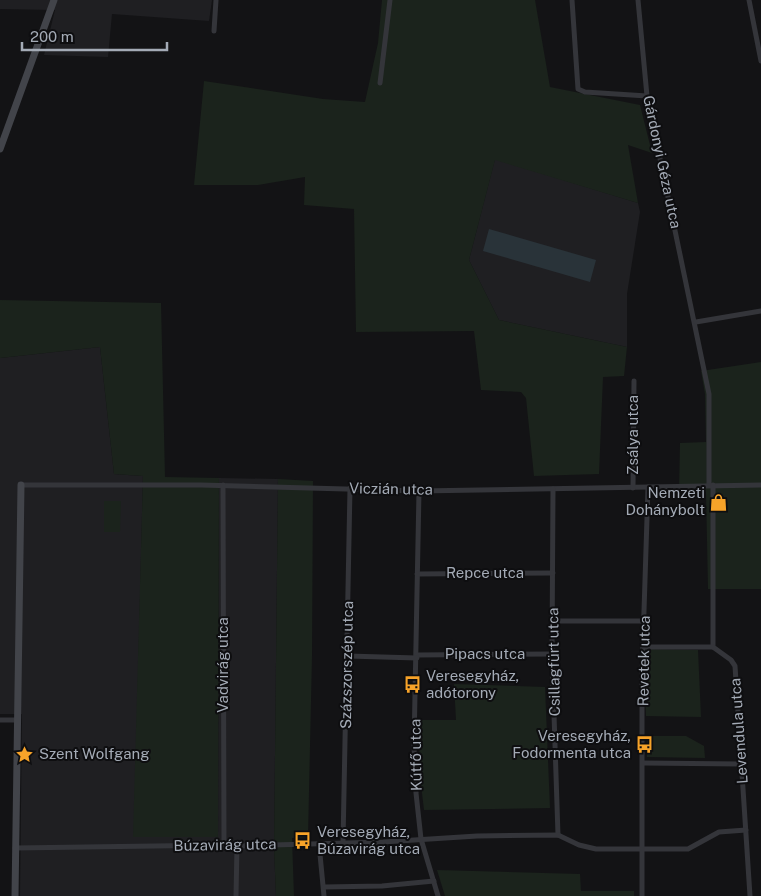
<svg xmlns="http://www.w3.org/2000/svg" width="761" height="896" viewBox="0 0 761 896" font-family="'Public Sans',sans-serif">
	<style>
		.built { fill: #1f1f22 }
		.green { fill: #1b231c }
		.water { fill: #293339 }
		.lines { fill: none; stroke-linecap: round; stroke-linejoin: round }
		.street { stroke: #34353a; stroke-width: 5 }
		.secondary { stroke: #42444a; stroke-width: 7 }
		.labels { text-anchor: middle; stroke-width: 4; stroke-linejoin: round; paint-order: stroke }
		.street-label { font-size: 15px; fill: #a4abb6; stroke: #0e0e10 }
		.poi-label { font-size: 15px; fill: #a4abb6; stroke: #0e0e10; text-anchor: start }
	</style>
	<rect width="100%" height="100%" fill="#131315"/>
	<g class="built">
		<path d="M0,0H212L209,21L112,14L108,57L44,55L55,10L0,9Z"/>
		<path d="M495,159L638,203L640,212L627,294V347L499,320L469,260Z"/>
		<path d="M100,347L114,474L143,476L134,837H218L219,478L278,479L274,848L276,896H20L22,714H0V358Z"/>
	</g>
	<g class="green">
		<path d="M382,0H535L550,87L640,105L652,153L628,145L638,203L495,160L469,260L499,320L627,347L624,376L603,377L599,474L534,476L526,398L521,392L481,390L474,331L356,332L354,209L304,205L305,177L258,185H194L204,81L323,99L365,102L378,43Z"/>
		<path d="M0,300L161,303L165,477L219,478L218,837H133L143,476L114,474L100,347L0,358Z"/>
		<path d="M761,362V589H708L706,492L679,493L680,443L706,442L705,394L701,371Z"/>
		<path d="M278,479L313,481L312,656L308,837L292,838L294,896H276L274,848Z"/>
		<path d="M104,501H121L120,532H104Z"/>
		<path d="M646,649L698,650L701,717L646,716L644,674Z"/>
		<path d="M454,684L545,687L550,808L424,810L419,768L420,720H456Z"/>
		<path d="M647,736H686L704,746L705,758L647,757Z"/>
		<path d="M437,870L580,874L581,891H634V896H445Z"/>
	</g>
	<path class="water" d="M489,229L596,260L590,282L483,251Z"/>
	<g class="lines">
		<g class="street">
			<path d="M572,0L578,89L585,92L647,96"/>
			<path d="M638,0L647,96L709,394V485"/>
			<path d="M749,0L761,61"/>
			<path d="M214,31L216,0"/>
			<path d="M380,83L390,0"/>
			<path d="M696,322L761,311"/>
			<path d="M21,485H201L419,491L761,485"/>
			<path d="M223,485L224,845"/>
			<path d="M713,485V647L731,660L735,666L750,896"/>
			<path d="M633,488L634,381"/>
			<path d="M553,489L552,654L558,835"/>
			<path d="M419,491L414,745L416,793L421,839L438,896"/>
			<path d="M417,574L553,573"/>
			<path d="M552,621H645"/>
			<path d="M644,647H713"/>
			<path d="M417,655L552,654"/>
			<path d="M348,656L417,658"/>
			<path d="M0,720H18"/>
			<path d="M643,763L741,764"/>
			<path d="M343,842L350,488"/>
			<path d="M319,844L324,896"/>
			<path d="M15,848L224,845L237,846L383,842L477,836L558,835L579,845L596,849H688L719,832L746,830"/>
			<path d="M324,887L382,886L434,881"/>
			<path d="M236,896L237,846"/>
			<path d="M642,896V673L648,487"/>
		</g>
		<g class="secondary">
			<path d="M0,149L54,0"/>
			<path d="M15,896L21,485"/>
		</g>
	</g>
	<defs>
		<symbol id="shop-bare" viewBox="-9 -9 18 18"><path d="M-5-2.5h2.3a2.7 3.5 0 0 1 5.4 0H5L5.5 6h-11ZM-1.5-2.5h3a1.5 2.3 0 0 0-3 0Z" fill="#f7a329" stroke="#0e0e10" stroke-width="2.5" paint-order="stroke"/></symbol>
		<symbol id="bus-bare" viewBox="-9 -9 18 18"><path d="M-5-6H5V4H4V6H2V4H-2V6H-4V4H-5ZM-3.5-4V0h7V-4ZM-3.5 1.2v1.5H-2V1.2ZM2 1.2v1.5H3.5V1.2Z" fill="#f7a329" stroke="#0e0e10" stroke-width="2.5" paint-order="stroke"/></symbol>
		<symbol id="sight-bare" viewBox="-9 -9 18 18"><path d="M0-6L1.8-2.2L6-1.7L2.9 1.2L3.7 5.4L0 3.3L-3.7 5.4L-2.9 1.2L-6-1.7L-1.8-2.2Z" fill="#f7a329" stroke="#0e0e10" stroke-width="2.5" paint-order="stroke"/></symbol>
	</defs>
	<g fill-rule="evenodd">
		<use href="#shop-bare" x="706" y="490" width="25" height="25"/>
		<use href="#bus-bare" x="400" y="672" width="25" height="25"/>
		<use href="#bus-bare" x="632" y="732" width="25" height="25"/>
		<use href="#sight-bare" x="12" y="742" width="25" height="25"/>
		<use href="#bus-bare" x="290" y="828" width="25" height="25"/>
	</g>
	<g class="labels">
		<g class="street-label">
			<text transform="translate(662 162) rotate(78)" y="5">Gárdonyi Géza utca</text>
			<text transform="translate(633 435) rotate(-90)" y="5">Zsálya utca</text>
			<text transform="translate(391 489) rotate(1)" y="5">Viczián utca</text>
			<text x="485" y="578">Repce utca</text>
			<text x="485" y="659">Pipacs utca</text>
			<text transform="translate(644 661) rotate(-89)" y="5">Revetek utca</text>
			<text transform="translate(554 662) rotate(-91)" y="5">Csillagfürt utca</text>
			<text transform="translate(223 665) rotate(-90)" y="5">Vadvirág utca</text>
			<text transform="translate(347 665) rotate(-89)" y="5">Százszorszép utca</text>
			<text transform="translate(739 731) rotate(-94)" y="5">Levendula utca</text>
			<text transform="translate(416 755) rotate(-91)" y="5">Kútfő utca</text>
			<text transform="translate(225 845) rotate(-1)" y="5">Búzavirág utca</text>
		</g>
		<g class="poi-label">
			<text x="705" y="498" text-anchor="end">Nemzeti<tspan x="705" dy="17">Dohánybolt</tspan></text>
			<text x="426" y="681">Veresegyház,<tspan x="426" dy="17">adótorony</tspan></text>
			<text x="631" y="741" text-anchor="end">Veresegyház,<tspan x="631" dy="17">Fodormenta utca</tspan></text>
			<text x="39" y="759">Szent Wolfgang</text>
			<text x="317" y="837">Veresegyház,<tspan x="317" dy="17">Búzavirág utca</tspan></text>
		</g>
	</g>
	<path d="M22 42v8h145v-8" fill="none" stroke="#a4abb6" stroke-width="2.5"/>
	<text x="30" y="42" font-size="15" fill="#a4abb6" stroke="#0e0e10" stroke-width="4" paint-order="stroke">200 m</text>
</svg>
